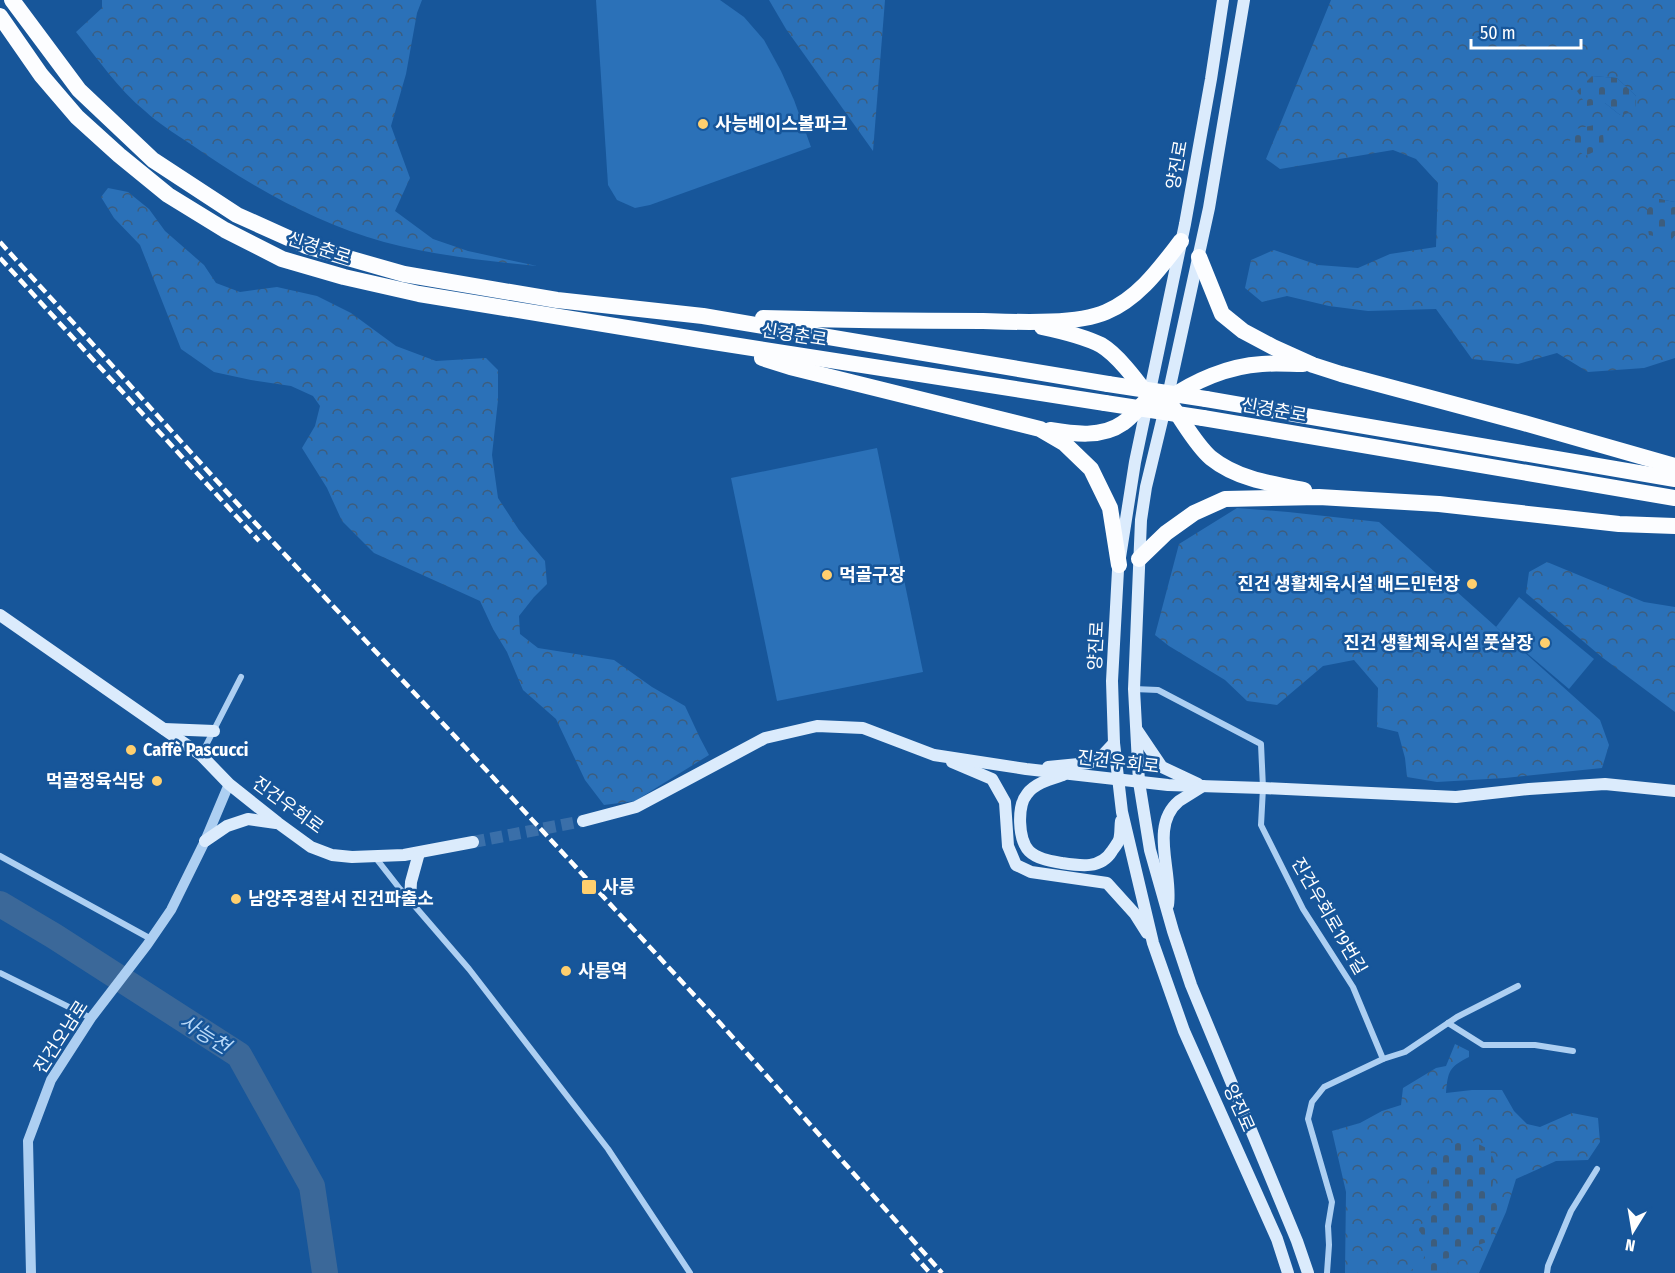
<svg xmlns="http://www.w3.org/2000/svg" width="1675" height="1273" viewBox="0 0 1675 1273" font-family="'Fira Sans Condensed','Noto Sans KR',sans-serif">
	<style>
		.forest { fill: url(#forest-crowns); fill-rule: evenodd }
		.cemetery { fill: url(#cemetery-stones) }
		.pitch { fill: #2b71b8 }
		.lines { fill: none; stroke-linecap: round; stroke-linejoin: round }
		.river { stroke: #3b6899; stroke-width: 26 }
		.secondary-tunnel { stroke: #3a6fa9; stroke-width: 12; stroke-dasharray: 12 6; stroke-linecap: butt }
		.minor { stroke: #adcff2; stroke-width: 6 }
		.tertiary { stroke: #adcff2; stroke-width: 10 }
		.secondary { stroke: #dbebfc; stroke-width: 12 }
		.trunk { stroke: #fcfdff; stroke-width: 16 }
		.rail { stroke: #fff; stroke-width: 4.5; stroke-dasharray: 10 4.5; stroke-linecap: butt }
		.trunk-bridge { stroke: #fcfdff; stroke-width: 16 }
		.poi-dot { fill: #ffcf6e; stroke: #17569a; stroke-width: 2 }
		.labels { text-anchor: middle; stroke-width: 5; stroke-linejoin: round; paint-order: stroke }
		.poi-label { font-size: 18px; font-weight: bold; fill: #fff; stroke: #17569a; text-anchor: start }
		.street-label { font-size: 18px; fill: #fff; stroke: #17569a }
		.water-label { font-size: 20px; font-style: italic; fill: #b9d9f8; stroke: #17569a }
	</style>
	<defs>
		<pattern id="forest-crowns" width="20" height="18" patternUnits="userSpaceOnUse" patternTransform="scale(1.5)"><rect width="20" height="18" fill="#2b71b8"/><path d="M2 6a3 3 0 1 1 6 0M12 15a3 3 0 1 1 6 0" fill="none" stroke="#3d5d7d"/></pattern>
		<pattern id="cemetery-stones" width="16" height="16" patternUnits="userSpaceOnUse" patternTransform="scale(1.5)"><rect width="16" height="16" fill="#2b71b8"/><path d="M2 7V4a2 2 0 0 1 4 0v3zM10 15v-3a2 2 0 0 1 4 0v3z" fill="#3d5d7d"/></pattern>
	</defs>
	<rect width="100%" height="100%" fill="#17569a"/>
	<g class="forest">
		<path d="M102,0H422L417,13L406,74L391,126L410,178L395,211L433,239L468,251L537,266C485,261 434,255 384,242C312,222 249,185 189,143C174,133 158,123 145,111C118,89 98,59 76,32L102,8Z"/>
		<path d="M769,0H885L873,151L786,29Z"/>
		<path d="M1331,0H1675V202L1659,199L1671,240L1675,235V358L1644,368L1588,372L1557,353L1518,364L1472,359L1436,309L1368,311L1329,306L1287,296L1262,302L1245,288L1251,260L1274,250L1318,265L1358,268L1390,254L1436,247L1438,183L1416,159L1393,150L1280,169L1266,159ZM1592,76L1617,78L1636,96L1620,115L1605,103Z"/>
		<path d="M108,188L128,192L149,209L165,231L204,265L216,283L240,292L277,287L317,296L351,313L396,346L436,361L486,358L498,370V400L492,455L498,498L519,530L545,561L547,584L534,597L519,616L520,634L538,648L614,660L652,687L685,706L700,738L709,755L635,801L604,805L585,780L556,719L523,690L507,652L493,629L480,601L374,553L342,521L327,488L302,448L315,426L320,406L313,396L291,386L251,380L214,372L181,349L140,245L114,218L101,197Z"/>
		<path d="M1237,508L1288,512L1379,522L1600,720L1609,745L1602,768L1505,778L1437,782L1407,777L1405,758L1398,732L1377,727L1378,688L1354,660L1323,666L1277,705L1247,701L1225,680L1169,646L1155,635L1179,544Z"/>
		<path d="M1547,562L1644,602L1675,607V712L1603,658L1526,593L1529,572Z"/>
		<path d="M1455,1044L1469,1051V1057C1449,1067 1448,1071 1446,1093L1472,1090H1502L1514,1111L1527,1124L1540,1127L1572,1113L1598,1118L1600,1142L1588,1160L1556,1161L1516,1179L1506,1212L1479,1273H1345L1346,1192L1332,1131L1360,1123L1382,1111L1401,1105L1403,1088L1436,1068L1446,1066Z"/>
	</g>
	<g class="cemetery">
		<path d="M1592,76L1617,78L1636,96L1635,111L1620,115L1605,103L1587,106L1577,91Z"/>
		<path d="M1594,125L1603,133L1604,147L1585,156L1569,143L1576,129Z"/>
		<path d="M1659,199L1675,202V235L1671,240L1649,235L1644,212Z"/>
		<path d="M1471,1140L1490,1150L1495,1164L1492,1190L1498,1209L1496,1227L1487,1242L1475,1246L1462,1247L1442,1263L1438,1273H1408L1422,1261L1430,1247L1418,1229L1431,1213L1428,1167L1444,1146Z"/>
	</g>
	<g class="pitch">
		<path d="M596,0H720L744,17L764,40L781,71L794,100L811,147L650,205L635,208L617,200L608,185Z"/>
		<path d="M877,448L923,672L777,701L731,478Z"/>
		<path d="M1519,597L1594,659L1569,689L1496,627Z"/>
	</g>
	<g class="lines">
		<path class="river" d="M0,904L54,936L239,1055L312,1186L325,1273"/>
		<path class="secondary-tunnel" d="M473,842L583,821"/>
		<g class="minor">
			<path d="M1134,689L1158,690L1261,744L1263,788L1261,825L1303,909L1353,987L1383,1059"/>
			<path d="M201,755L241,677"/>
			<path d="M0,856L151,939"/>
			<path d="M375,857L400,889L469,969L608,1149L690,1273"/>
			<path d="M0,973L91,1018"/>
			<path d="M1448,1023L1483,1045H1535L1573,1051"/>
			<path d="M1327,1273L1329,1245L1328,1226L1332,1202L1308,1119L1312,1102L1324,1087L1383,1059L1405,1052L1457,1017L1518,986"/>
			<path d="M1547,1273L1548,1266L1571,1211L1597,1169"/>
		</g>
		<path class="tertiary" d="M31,1273L28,1141L51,1080L91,1018L147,945L171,910L205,841L229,784"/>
		<g class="secondary">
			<path d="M1223,0L1211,79L1185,224L1135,462L1118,570L1112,681L1114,743L1122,812L1153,943L1184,1031L1277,1239L1288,1273"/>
			<path d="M1244,0L1209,208L1167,400L1146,487L1141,520L1134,689L1139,782L1150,850L1173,931L1191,985L1297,1241L1308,1273"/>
			<path d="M0,615L201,755L229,784L278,823L311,847L332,855L352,857L404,855L473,842"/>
			<path d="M164,729L214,731"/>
			<path d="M1137,730L1162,767L1198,784"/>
			<path d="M952,762L992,779L1005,802L1008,846L1016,865L1031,872L1107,883L1135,914L1147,933"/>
			<path d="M1048,767L1089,763L1100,758L1114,743"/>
			<path d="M1063,775C1051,779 1035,783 1027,794C1017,806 1018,839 1029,851C1037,859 1051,861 1062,863C1081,866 1101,869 1112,851C1114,848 1118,843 1119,840C1121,834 1120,827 1121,821"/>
			<path d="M583,821L636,807L765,738L817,726L863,728L934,755L1026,769L1168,785L1263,788L1456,797L1529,789L1605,784L1675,791"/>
			<path d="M205,841L227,826L248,819L276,823"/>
			<path d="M410,900L411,882L419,853"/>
			<path d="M1168,905C1173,872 1149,826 1179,801C1187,796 1195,791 1203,786"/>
		</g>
		<g class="trunk">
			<path d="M12,0L79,90L153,160L237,215L306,246L404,274L557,300L703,316L1108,384"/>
			<path d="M0,16L41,75L77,117L119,155L168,195L225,230L282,259L344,277L419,294L701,340L1105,403"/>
			<path d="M1199,257L1222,314L1243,331L1273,347L1313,365L1341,374L1524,423L1675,466"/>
			<path d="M763,318C837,320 910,321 983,321C1017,322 1076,325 1106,312C1139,298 1160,268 1181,241"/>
			<path d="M1042,327C1061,331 1083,336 1101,345C1118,355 1137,381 1149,397L1167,400C1194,381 1228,366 1262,364C1275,363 1290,364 1303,364"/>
			<path d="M762,358L790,367L1040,429L1064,443L1091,469L1110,508L1119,565"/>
			<path d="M1206,399L1675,479"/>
			<path d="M1171,405C1184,422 1195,444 1211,458C1237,479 1272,484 1304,490"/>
			<path d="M1203,418L1675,498"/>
			<path d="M1050,430C1074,434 1102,438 1123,423C1132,417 1139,407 1147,400"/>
			<path d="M1139,559L1166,533L1194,513L1225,499L1319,497L1439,504L1619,524L1675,526"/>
		</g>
		<g class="rail">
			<path d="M0,242L246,513L464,746L720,1023L942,1273"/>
			<path d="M0,258L259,541"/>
			<path d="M912,1253L930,1273"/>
		</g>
		<g class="trunk-bridge">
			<path d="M1108,384L1206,399"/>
			<path d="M1105,403L1203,418"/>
		</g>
	</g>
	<g class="poi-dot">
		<circle cx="703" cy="124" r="6"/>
		<circle cx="827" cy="575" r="6"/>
		<circle cx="1472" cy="584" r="6"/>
		<circle cx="1545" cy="643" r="6"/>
		<circle cx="131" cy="750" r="6"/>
		<circle cx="157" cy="781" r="6"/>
		<rect x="581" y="879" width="16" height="16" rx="3"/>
		<circle cx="236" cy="899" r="6"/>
		<circle cx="566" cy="971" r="6"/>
	</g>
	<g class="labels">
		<g class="poi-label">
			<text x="715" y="130">사능베이스볼파크</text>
			<text x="839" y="581">먹골구장</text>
			<text x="1460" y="590" text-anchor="end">진건 생활체육시설 배드민턴장</text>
			<text x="1533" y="649" text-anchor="end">진건 생활체육시설 풋살장</text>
			<text x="143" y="756">Caffè Pascucci</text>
			<text x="145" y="787" text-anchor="end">먹골정육식당</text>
			<text x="602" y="893">사릉</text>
			<text x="248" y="905">남양주경찰서 진건파출소</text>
			<text x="578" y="977">사릉역</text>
		</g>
		<g class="street-label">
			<text transform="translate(1177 165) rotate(-80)" y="6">양진로</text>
			<text transform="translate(319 248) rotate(18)" y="6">신경춘로</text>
			<text transform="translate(794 335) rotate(9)" y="6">신경춘로</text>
			<text transform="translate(1274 410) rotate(10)" y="6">신경춘로</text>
			<text transform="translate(1096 646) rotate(-87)" y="6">양진로</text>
			<text transform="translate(1118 762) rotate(7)" y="6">진건우회로</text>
			<text transform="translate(288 805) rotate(36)" y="6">진건우회로</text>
			<text transform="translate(1329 916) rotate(60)" y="6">진건우회로19번길</text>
			<text transform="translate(61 1037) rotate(-57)" y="6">진건오남로</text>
			<text transform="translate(1239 1108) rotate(66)" y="6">양진로</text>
		</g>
		<g class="water-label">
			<text transform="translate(205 1034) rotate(32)" y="7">사능천</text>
		</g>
	</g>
	<g transform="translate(1633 1231) rotate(191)" stroke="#17569a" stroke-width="4.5" paint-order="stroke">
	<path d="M0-4.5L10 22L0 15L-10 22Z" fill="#ffffff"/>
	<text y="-9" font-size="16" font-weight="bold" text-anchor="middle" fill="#ffffff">N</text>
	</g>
	<path d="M1471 39v9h110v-9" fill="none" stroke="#ffffff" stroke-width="3"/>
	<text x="1480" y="39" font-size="18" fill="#ffffff" stroke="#17569a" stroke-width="4.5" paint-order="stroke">50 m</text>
</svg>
